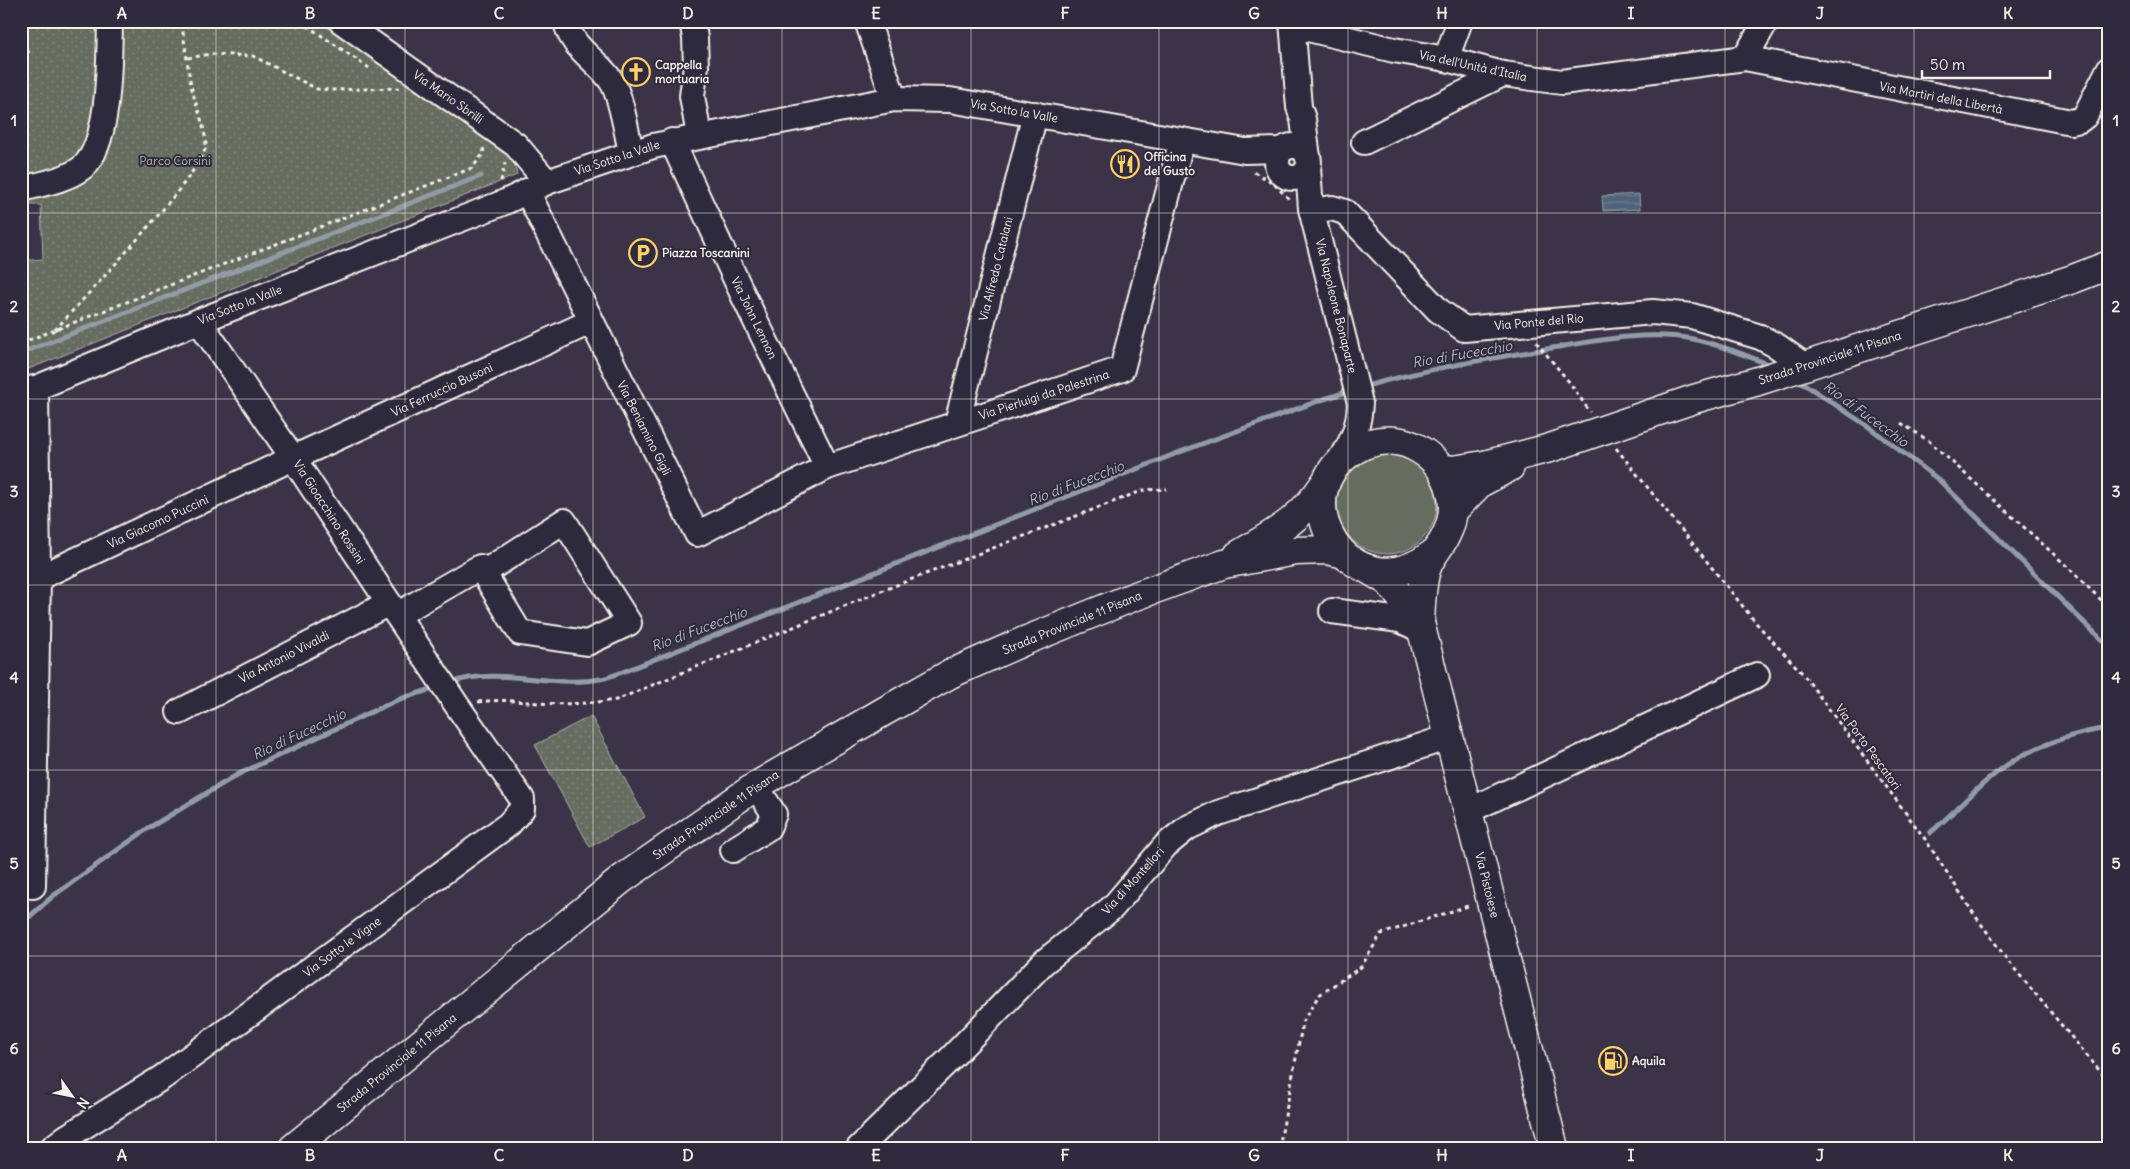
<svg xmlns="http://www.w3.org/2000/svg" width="2130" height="1169" viewBox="0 0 2130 1169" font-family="Delius,sans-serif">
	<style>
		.green { fill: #666d60; stroke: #adafa4 }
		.park { fill: url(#park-dots); stroke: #adafa4 }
		.water { fill: url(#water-rules); stroke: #929ca7 }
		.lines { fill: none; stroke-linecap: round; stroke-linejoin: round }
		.stream { stroke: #929ca7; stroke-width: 5 }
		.minor-casing { stroke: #f4f1e8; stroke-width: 28 }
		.major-casing { stroke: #f4f1e8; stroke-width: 31 }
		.path { stroke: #f4f1e8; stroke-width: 3; stroke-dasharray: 4 4; stroke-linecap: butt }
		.minor { stroke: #2f2a3d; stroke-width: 24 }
		.major { stroke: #2f2a3d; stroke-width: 28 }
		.grid { fill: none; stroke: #f4f1e8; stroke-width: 1; stroke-opacity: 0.55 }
		.labels { text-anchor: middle; stroke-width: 4; stroke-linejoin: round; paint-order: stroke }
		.poi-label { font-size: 12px; font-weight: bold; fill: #f4f1e8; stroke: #2f2a3d; text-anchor: start }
		.street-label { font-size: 12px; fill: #f4f1e8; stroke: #2f2a3d }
		.park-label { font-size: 12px; fill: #b4b6ab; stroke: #2f2a3d }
		.water-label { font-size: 14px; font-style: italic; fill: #b2b8bc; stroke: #2f2a3d }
		.neatline { fill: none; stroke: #f4f1e8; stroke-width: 2 }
		.grid-label { font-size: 16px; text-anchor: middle; font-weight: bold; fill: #f4f1e8 }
	</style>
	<defs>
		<pattern id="park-dots" width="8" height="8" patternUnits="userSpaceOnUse" patternTransform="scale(1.25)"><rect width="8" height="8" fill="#666d60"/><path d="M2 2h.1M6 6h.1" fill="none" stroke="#7c8277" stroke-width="1.8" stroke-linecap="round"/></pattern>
		<pattern id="water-rules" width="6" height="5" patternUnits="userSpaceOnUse" patternTransform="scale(1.25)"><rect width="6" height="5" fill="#50637b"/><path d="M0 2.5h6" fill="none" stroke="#6a7a8e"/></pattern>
	</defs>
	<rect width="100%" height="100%" fill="#3b3449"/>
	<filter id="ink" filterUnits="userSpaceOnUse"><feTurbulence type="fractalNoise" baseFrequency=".02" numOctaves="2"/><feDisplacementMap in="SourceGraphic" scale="10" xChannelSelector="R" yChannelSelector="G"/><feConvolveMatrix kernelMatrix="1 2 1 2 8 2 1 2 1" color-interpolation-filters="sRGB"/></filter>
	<g filter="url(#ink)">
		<circle class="green" cx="1387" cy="504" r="50"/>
		<g class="park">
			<path d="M21,21H328L512,151L517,175L21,372V261L43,259L41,205H21Z"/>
			<path d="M591,716L645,817L590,847L535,745Z"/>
		</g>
		<path class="water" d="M1639,194L1640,209L1603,211L1602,196Z"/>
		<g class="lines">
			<g class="stream">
				<path d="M21,353L481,176"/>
				<path d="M1795,378L1869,427L1939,480L2109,647"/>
				<path d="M1363,387C1421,370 1481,360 1541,350C1590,342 1643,330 1693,339C1720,345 1746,355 1772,366"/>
				<path d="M450,683C499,666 550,688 600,679C608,678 617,674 625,671L1180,452L1321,400L1350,391"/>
				<path d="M1930,833C1959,809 1985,777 2018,758C2044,743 2079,732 2109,728"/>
				<path d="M21,924L53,896L147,829L237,775L397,700L438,687"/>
			</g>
			<defs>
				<g id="minor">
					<path d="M341,21L516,145L547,182"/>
					<path d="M566,21C570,48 599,61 612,82C621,96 627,135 631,152"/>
					<path d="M692,21L695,38L696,66L692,96L699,136"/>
					<path d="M867,21L894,99"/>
					<path d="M1292,21L1299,107L1303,119L1308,158"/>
					<path d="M1292,25L1394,50L1446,59L1503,74L1562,82L1745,58L2071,122L2080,120L2085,116L2109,69"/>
					<path d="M1745,58L1766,21"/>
					<path d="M1446,59L1460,21"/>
					<path d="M672,141L743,295L827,467"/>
					<path d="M1364,142L1503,74"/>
					<circle cx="1293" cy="162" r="16"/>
					<path d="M1308,168L1311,209L1360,403C1359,428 1352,441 1340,462"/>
					<path d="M21,189C41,184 67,180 83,167C111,142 109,56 110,21"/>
					<path d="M527,191L697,534L827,467L1122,369L1182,140"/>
					<path d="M1312,211L1332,208L1345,212L1438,310L1464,329L1653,312L1692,316L1760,337L1777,346L1805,366"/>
					<path d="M21,390L36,388L199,321L505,202L547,182L653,146L894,99L950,100L1245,151L1282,150"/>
					<path d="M957,423L1035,114"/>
					<path d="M21,578H38L293,458L590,322"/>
					<path d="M1332,611L1400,620L1421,630"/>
					<path d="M397,615L480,567L520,633L587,643L629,623L564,521L483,573"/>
					<path d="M179,712L389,603"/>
					<path d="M1468,811L1757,675"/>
					<path d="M733,850L768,828L774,814L756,786"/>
					<path d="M33,886L38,578L36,388"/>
					<path d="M52,1148L65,1138L163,1077L509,824L522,809V799L456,704L293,458L199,321"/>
					<path d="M859,1148L950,1059L1044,962L1113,907L1166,845L1187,828L1218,813L1449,737"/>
				</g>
				<g id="major">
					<path d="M1441,468L1453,470L1484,465L1550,448L1694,399L1758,381L2073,279L2109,265"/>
					<path d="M1453,511L1480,483L1510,467"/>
					<path d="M1238,555C1276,532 1300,521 1325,483"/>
					<path d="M1431,555C1351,616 1275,493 1358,448C1375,439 1396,438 1413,446C1447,462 1463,501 1446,535C1440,548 1430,556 1426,570C1421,587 1421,606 1420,623L1554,1148"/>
					<path d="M1367,569L1389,582L1420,623"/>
					<path d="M293,1148L622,879L756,786L883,712L950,674L1022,642L1133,597L1224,564L1296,551L1327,550L1341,553"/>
				</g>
			</defs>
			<use href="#minor" class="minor-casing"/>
			<use href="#major" class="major-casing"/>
			<g class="path">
				<path d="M300,21L369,68"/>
				<path d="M21,35L30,56"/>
				<path d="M188,58L211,54L253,56L317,89L334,90L399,88"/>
				<path d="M1254,172L1272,182L1290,200"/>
				<path d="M501,181L505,163"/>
				<path d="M55,330C79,303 206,170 206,145C205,124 195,105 191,85C187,64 185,42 181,21"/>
				<path d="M1536,342L1570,383L1590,412"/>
				<path d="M21,343L472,168L484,153L483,147"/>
				<path d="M1901,423L1929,441L2069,568L2109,608"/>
				<path d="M1616,448L1757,624L1803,674L1925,839L1974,914L2008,961L2109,1082"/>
				<path d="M478,702C502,699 516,701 539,703C565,705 591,703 616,700L876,593L1144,490L1167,489"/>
				<path d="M1279,1148L1303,1021L1319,995L1361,967L1381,934L1471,905"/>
			</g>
			<use href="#minor" class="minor"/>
			<use href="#major" class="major"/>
		</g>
	</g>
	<path class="grid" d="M216,21V1148M405,21V1148M593,21V1148M782,21V1148M971,21V1148M1159,21V1148M1348,21V1148M1537,21V1148M1725,21V1148M1914,21V1148M21,213H2109M21,399H2109M21,585H2109M21,770H2109M21,956H2109"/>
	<defs>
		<symbol id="church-ring" viewBox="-11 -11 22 22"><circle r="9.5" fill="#2f2a3d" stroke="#ffd166" stroke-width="1.5"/><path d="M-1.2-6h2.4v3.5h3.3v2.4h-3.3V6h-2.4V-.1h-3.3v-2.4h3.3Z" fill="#ffd166"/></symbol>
		<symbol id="restaurant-ring" viewBox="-11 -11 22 22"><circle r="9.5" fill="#2f2a3d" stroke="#ffd166" stroke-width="1.5"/><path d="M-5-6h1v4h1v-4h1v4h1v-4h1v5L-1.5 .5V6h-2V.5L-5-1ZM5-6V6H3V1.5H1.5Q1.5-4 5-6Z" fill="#ffd166"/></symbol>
		<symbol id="parking-ring" viewBox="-11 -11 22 22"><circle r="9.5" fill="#2f2a3d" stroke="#ffd166" stroke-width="1.5"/><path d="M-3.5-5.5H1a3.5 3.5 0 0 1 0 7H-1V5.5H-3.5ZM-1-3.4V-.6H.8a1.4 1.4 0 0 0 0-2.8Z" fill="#ffd166"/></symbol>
		<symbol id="fuel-ring" viewBox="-11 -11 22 22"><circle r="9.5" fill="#2f2a3d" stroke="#ffd166" stroke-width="1.5"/><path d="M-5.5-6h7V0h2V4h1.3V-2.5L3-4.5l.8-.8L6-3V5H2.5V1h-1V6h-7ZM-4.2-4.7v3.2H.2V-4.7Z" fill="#ffd166"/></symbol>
	</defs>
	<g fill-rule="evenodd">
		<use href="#church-ring" x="620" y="56" width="32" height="32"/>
		<use href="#restaurant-ring" x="1109" y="148" width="32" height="32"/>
		<use href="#parking-ring" x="627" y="237" width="32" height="32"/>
		<use href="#fuel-ring" x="1597" y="1045" width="32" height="32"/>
	</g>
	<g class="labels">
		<g class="poi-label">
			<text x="655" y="69">Cappella<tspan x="655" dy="14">mortuaria</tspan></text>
			<text x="1144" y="161">Officina<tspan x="1144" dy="14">del Gusto</tspan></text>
			<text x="662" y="257">Piazza Toscanini</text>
			<text x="1632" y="1065">Aquila</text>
		</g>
		<g class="street-label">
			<text transform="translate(1473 66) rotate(12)" y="4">Via dell'Unità d'Italia</text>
			<text transform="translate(448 97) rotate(35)" y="4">Via Mario Sbrilli</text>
			<text transform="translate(1941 98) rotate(11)" y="4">Via Martiri della Libertà</text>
			<text transform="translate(1014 111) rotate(10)" y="4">Via Sotto la Valle</text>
			<text transform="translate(617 158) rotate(-18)" y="4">Via Sotto la Valle</text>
			<text transform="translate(996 269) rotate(-76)" y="4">Via Alfredo Catalani</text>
			<text transform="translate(240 305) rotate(-21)" y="4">Via Sotto la Valle</text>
			<text transform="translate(1336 306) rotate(76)" y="4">Via Napoleone Bonaparte</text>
			<text transform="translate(754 318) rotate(64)" y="4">Via John Lennon</text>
			<text transform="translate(1539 322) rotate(-5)" y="4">Via Ponte del Rio</text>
			<text transform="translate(1830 358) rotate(-18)" y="4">Strada Provinciale 11 Pisana</text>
			<text transform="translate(442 390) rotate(-25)" y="4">Via Ferruccio Busoni</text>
			<text transform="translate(1044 395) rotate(-18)" y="4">Via Pierluigi da Palestrina</text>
			<text transform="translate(644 428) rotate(63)" y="4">Via Beniamino Gigli</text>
			<text transform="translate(329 512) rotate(57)" y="4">Via Gioacchino Rossini</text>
			<text transform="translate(158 522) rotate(-25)" y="4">Via Giacomo Puccini</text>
			<text transform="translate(1072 623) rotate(-22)" y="4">Strada Provinciale 11 Pisana</text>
			<text transform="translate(284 657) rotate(-27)" y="4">Via Antonio Vivaldi</text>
			<text transform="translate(1868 747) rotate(54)" y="4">Via Porto Pescatori</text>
			<text transform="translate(716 815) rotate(-34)" y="4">Strada Provinciale 11 Pisana</text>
			<text transform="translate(1133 881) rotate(-48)" y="4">Via di Montellori</text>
			<text transform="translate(1487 885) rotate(76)" y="4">Via Pistoiese</text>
			<text transform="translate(342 947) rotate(-36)" y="4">Via Sotto le Vigne</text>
			<text transform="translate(397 1063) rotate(-39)" y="4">Strada Provinciale 11 Pisana</text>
		</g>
		<g class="park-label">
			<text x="175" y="165">Parco Corsini</text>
		</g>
		<g class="water-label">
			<text transform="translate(1462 354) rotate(-10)" y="5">Rio di Fucecchio</text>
			<text transform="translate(1866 414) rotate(36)" y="5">Rio di Fucecchio</text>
			<text transform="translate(1076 483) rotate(-21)" y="5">Rio di Fucecchio</text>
			<text transform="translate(699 629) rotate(-21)" y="5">Rio di Fucecchio</text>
			<text transform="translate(299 734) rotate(-25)" y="5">Rio di Fucecchio</text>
		</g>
	</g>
	<rect width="2130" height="1169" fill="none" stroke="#2f2a3d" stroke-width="55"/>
	<g transform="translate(72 1096) rotate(123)" stroke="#2f2a3d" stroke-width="4" paint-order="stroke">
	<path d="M0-4L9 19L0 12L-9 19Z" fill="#f4f1e8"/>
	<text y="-8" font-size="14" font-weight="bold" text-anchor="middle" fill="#f4f1e8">N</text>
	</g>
	<path d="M1922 70v8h128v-8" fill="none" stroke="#f4f1e8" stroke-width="2.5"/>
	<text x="1930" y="70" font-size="15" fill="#f4f1e8" stroke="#2f2a3d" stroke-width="4" paint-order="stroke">50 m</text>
	<rect x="28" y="28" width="2074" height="1114" class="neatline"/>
	<g class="grid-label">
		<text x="122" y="19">A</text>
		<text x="310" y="19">B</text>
		<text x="499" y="19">C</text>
		<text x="688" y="19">D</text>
		<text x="876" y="19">E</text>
		<text x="1065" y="19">F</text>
		<text x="1254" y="19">G</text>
		<text x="1442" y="19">H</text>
		<text x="1631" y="19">I</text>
		<text x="1820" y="19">J</text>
		<text x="2008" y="19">K</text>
		<text x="14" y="126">1</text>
		<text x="2116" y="126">1</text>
		<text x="14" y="312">2</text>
		<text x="2116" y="312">2</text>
		<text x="14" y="497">3</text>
		<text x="2116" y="497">3</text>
		<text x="14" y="683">4</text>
		<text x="2116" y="683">4</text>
		<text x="14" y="869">5</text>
		<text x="2116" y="869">5</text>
		<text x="14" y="1054">6</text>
		<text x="2116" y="1054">6</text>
		<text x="122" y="1161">A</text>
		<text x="310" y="1161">B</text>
		<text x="499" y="1161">C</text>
		<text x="688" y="1161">D</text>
		<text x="876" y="1161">E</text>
		<text x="1065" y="1161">F</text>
		<text x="1254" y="1161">G</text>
		<text x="1442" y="1161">H</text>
		<text x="1631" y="1161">I</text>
		<text x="1820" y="1161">J</text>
		<text x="2008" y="1161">K</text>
	</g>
</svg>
